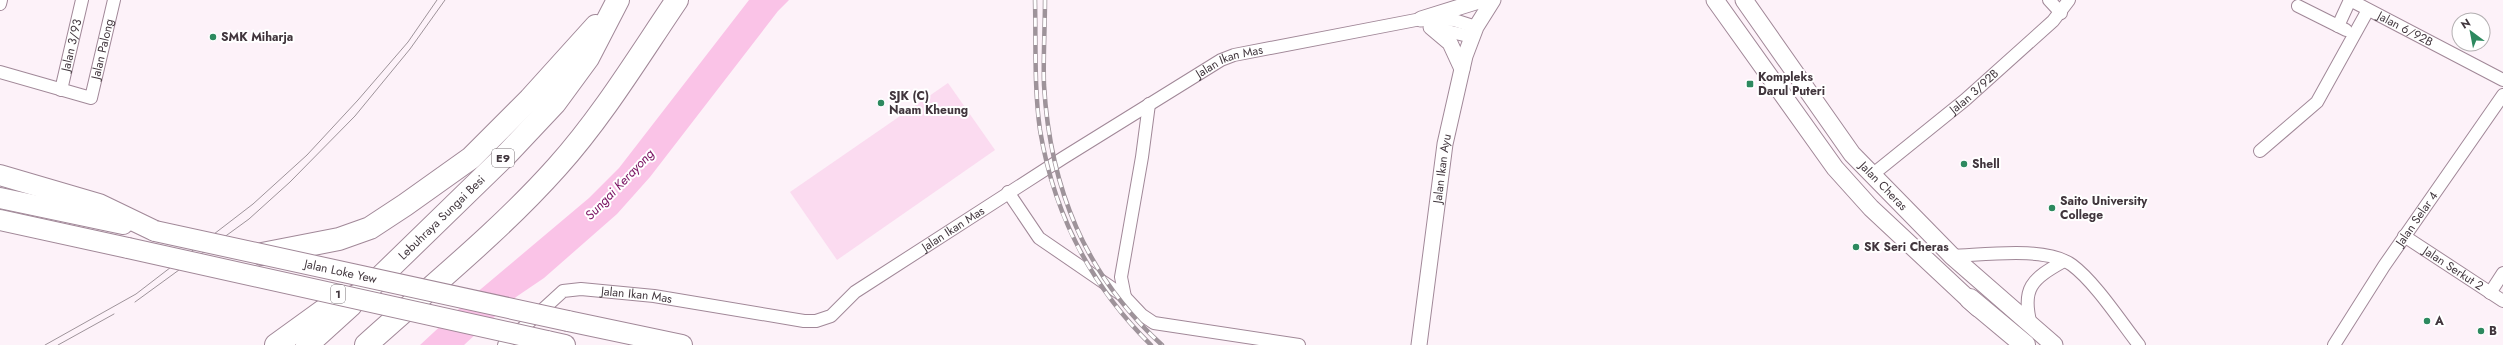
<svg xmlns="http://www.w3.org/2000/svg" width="2503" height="345" viewBox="0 0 2503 345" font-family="Jost,sans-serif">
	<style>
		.green { fill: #fbdbf0 }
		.water { fill: #fac3e7 }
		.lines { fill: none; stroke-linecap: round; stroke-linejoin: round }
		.minor-casing { stroke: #a18898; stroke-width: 14 }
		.tertiary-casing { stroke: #a18898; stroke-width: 17 }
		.secondary-casing { stroke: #a18898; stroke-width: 19 }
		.trunk-casing { stroke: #a18898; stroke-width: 22 }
		.motorway-casing { stroke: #a18898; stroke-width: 24 }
		.minor { stroke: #fff; stroke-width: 12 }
		.tertiary { stroke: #fff; stroke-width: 15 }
		.secondary { stroke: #fff; stroke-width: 17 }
		.trunk { stroke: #fff; stroke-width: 20 }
		.motorway { stroke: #fff; stroke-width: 22 }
		.tram { stroke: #9e939a; stroke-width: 1 }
		.rail-casing { stroke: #9e939a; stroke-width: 4.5 }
		.rail { stroke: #fff; stroke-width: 3; stroke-dasharray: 9; stroke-linecap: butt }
		.trunk-bridge-casing { stroke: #a18898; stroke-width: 22; stroke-linecap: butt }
		.trunk-bridge { stroke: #fff; stroke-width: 20 }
		.poi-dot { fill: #2d895f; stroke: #fff; stroke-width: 1.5 }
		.labels { text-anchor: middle; stroke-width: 4; stroke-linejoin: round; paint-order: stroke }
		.shield { fill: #fff; stroke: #7a7277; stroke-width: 1 }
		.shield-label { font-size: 11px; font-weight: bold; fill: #41363d }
		.street-label { font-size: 12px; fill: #41363d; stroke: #fff }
		.poi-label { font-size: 12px; font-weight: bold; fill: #41363d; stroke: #fff; text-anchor: start }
		.water-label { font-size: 13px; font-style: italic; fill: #780f60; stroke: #fff }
	</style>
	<rect width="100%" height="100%" fill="#fdf2f9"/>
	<path class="green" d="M948,83L995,150L837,260L790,192Z"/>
	<path class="water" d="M749,0H789L778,11L650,177L617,214L544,278L516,297L464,345H420L475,294L589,198L619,168Z"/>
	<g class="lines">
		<defs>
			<g id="minor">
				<path d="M2049,0L2061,13"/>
				<path d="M0,4L1,0"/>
				<path d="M2298,6L2346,30"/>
				<path id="s1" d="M2338,26L2350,0L2503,80"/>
				<path d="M1431,27L1472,37"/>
				<path id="s2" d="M0,72L91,98L114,0"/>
				<path id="s3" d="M61,90L82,0"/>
				<path d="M2260,151L2317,102L2368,10"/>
				<path id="s4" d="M1872,175L1965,100L2053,21L2069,0"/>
				<path d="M1008,192L1039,238L1125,297L1142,315L1154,323L1299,345"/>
				<path id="s5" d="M2404,236L2503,301"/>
				<path d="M1952,256C1984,255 2046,246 2072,265C2095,282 2121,322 2139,345"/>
				<path d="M2490,293L2503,273"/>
				<path d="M1125,297L1121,277L1142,157L1149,104"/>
				<path d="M2031,325C2021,288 2032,279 2064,261"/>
				<path id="s6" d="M504,345L563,291L581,289L654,296L804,321H816L831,316L855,292L1063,158L1221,60L1234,55L1421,19L1454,20L1476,27"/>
				<path id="s7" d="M2334,345L2384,266L2503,95"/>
			</g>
			<g id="tertiary">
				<path d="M1421,19L1482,0"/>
				<path d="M1431,27L1450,43L1462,69"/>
				<path id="s8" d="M1419,345L1445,144L1465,56L1476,27L1493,0"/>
			</g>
			<g id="secondary">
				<path d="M1715,0L1835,168L1871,208L1978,308"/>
				<path id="s9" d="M1744,0L1852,154L1952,256L2054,345"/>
			</g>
			<g id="trunk">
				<path d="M0,175L99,204L155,231"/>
				<path d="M0,198L123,224"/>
				<path d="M0,220L128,248"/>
				<path d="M1970,299L2025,345"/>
				<path d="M568,321L682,345"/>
				<path d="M547,341L565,345"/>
			</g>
			<g id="motorway">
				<path d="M262,254L339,239L370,228L405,205L471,158L530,99L596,26"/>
				<path id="s10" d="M276,345L323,311L365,292L507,154L555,103L588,58L618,0"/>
				<path d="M307,345L351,305"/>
				<path d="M366,345C430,287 499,232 557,167C602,117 639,56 677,0"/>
			</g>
		</defs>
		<use href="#minor" class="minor-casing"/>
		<use href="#tertiary" class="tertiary-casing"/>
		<use href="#secondary" class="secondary-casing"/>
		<use href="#trunk" class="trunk-casing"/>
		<use href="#motorway" class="motorway-casing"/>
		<use href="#minor" class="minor"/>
		<use href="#tertiary" class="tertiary"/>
		<use href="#secondary" class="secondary"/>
		<use href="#trunk" class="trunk"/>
		<use href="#motorway" class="motorway"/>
		<g class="tram">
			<path d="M135,302L249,219L290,182L355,116L410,49L445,0"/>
			<path d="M45,345L136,294L253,204L307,155L358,100L408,42L437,0"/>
			<path d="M58,345L114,314"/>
		</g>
		<defs>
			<g id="rail">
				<path d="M1035,0C1036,43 1034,88 1040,130C1054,215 1090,285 1151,345"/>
				<path d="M1045,0C1045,28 1043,57 1044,85C1050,188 1085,275 1162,345"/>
			</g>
		</defs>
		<use href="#rail" class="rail-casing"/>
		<use href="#rail" class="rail"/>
		<defs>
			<g id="trunk-bridge">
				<path id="s11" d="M155,231L568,321"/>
				<path d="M128,248L547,341"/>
			</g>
		</defs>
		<use href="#trunk-bridge" class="trunk-bridge-casing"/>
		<use href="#trunk-bridge" class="trunk-bridge"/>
	</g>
	<g class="poi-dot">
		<circle cx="213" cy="37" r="4"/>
		<rect x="1746" y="80" width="8" height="8" rx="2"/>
		<circle cx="881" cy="103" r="4"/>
		<circle cx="1964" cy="164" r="4"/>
		<circle cx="2052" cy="208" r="4"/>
		<circle cx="1856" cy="247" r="4"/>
		<circle cx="2427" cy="321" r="4"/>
		<circle cx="2481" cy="331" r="4"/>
	</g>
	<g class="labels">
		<g class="shield">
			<rect x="492" y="149" width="22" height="18" rx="3"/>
			<rect x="331" y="285" width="14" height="18" rx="3"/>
		</g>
		<g class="shield-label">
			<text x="503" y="162">E9</text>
			<text x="338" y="298">1</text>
		</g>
		<g class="street-label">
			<text dy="4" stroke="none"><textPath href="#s1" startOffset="91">Jalan 6/92B</textPath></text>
			<text dy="4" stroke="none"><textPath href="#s3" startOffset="46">Jalan 3/93</textPath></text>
			<text dy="4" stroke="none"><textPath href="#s2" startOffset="145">Jalan Palong</textPath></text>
			<text dy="4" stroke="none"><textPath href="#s6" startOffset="826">Jalan Ikan Mas</textPath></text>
			<text dy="4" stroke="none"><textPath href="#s4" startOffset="132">Jalan 3/92B</textPath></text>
			<text dy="4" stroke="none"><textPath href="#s8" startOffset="178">Jalan Ikan Ayu</textPath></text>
			<text dy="4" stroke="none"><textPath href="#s9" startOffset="233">Jalan Cheras</textPath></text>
			<text dy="4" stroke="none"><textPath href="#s10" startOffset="211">Lebuhraya Sungai Besi</textPath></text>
			<text dy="4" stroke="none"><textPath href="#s7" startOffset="151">Jalan Selar 4</textPath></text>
			<text dy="4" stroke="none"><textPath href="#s6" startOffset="502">Jalan Ikan Mas</textPath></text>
			<text dy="4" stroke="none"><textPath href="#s5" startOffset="59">Jalan Serkut 2</textPath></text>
			<text dy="4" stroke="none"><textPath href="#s11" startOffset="190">Jalan Loke Yew</textPath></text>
			<text dy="4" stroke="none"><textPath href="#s6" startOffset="154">Jalan Ikan Mas</textPath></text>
		</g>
		<g class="poi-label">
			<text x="221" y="41">SMK Miharja</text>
			<text x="1758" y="81">Kompleks<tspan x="1758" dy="14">Darul Puteri</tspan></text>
			<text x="889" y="100">SJK (C)<tspan x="889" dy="14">Naam Kheung</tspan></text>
			<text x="1972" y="168">Shell</text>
			<text x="2060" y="205">Saito University<tspan x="2060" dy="14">College</tspan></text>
			<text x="1864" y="251">SK Seri Cheras</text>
			<text x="2435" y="325">A</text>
			<text x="2489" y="335">B</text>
		</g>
		<g class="water-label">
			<text transform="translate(619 184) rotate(-46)" y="5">Sungai Kerayong</text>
		</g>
	</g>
	<g transform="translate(2471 32) rotate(328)"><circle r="19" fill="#ffffff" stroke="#b3afb1"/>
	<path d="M0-3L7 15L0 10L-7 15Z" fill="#2d895f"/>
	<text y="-6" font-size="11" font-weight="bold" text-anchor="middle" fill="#41363d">N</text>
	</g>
</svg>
